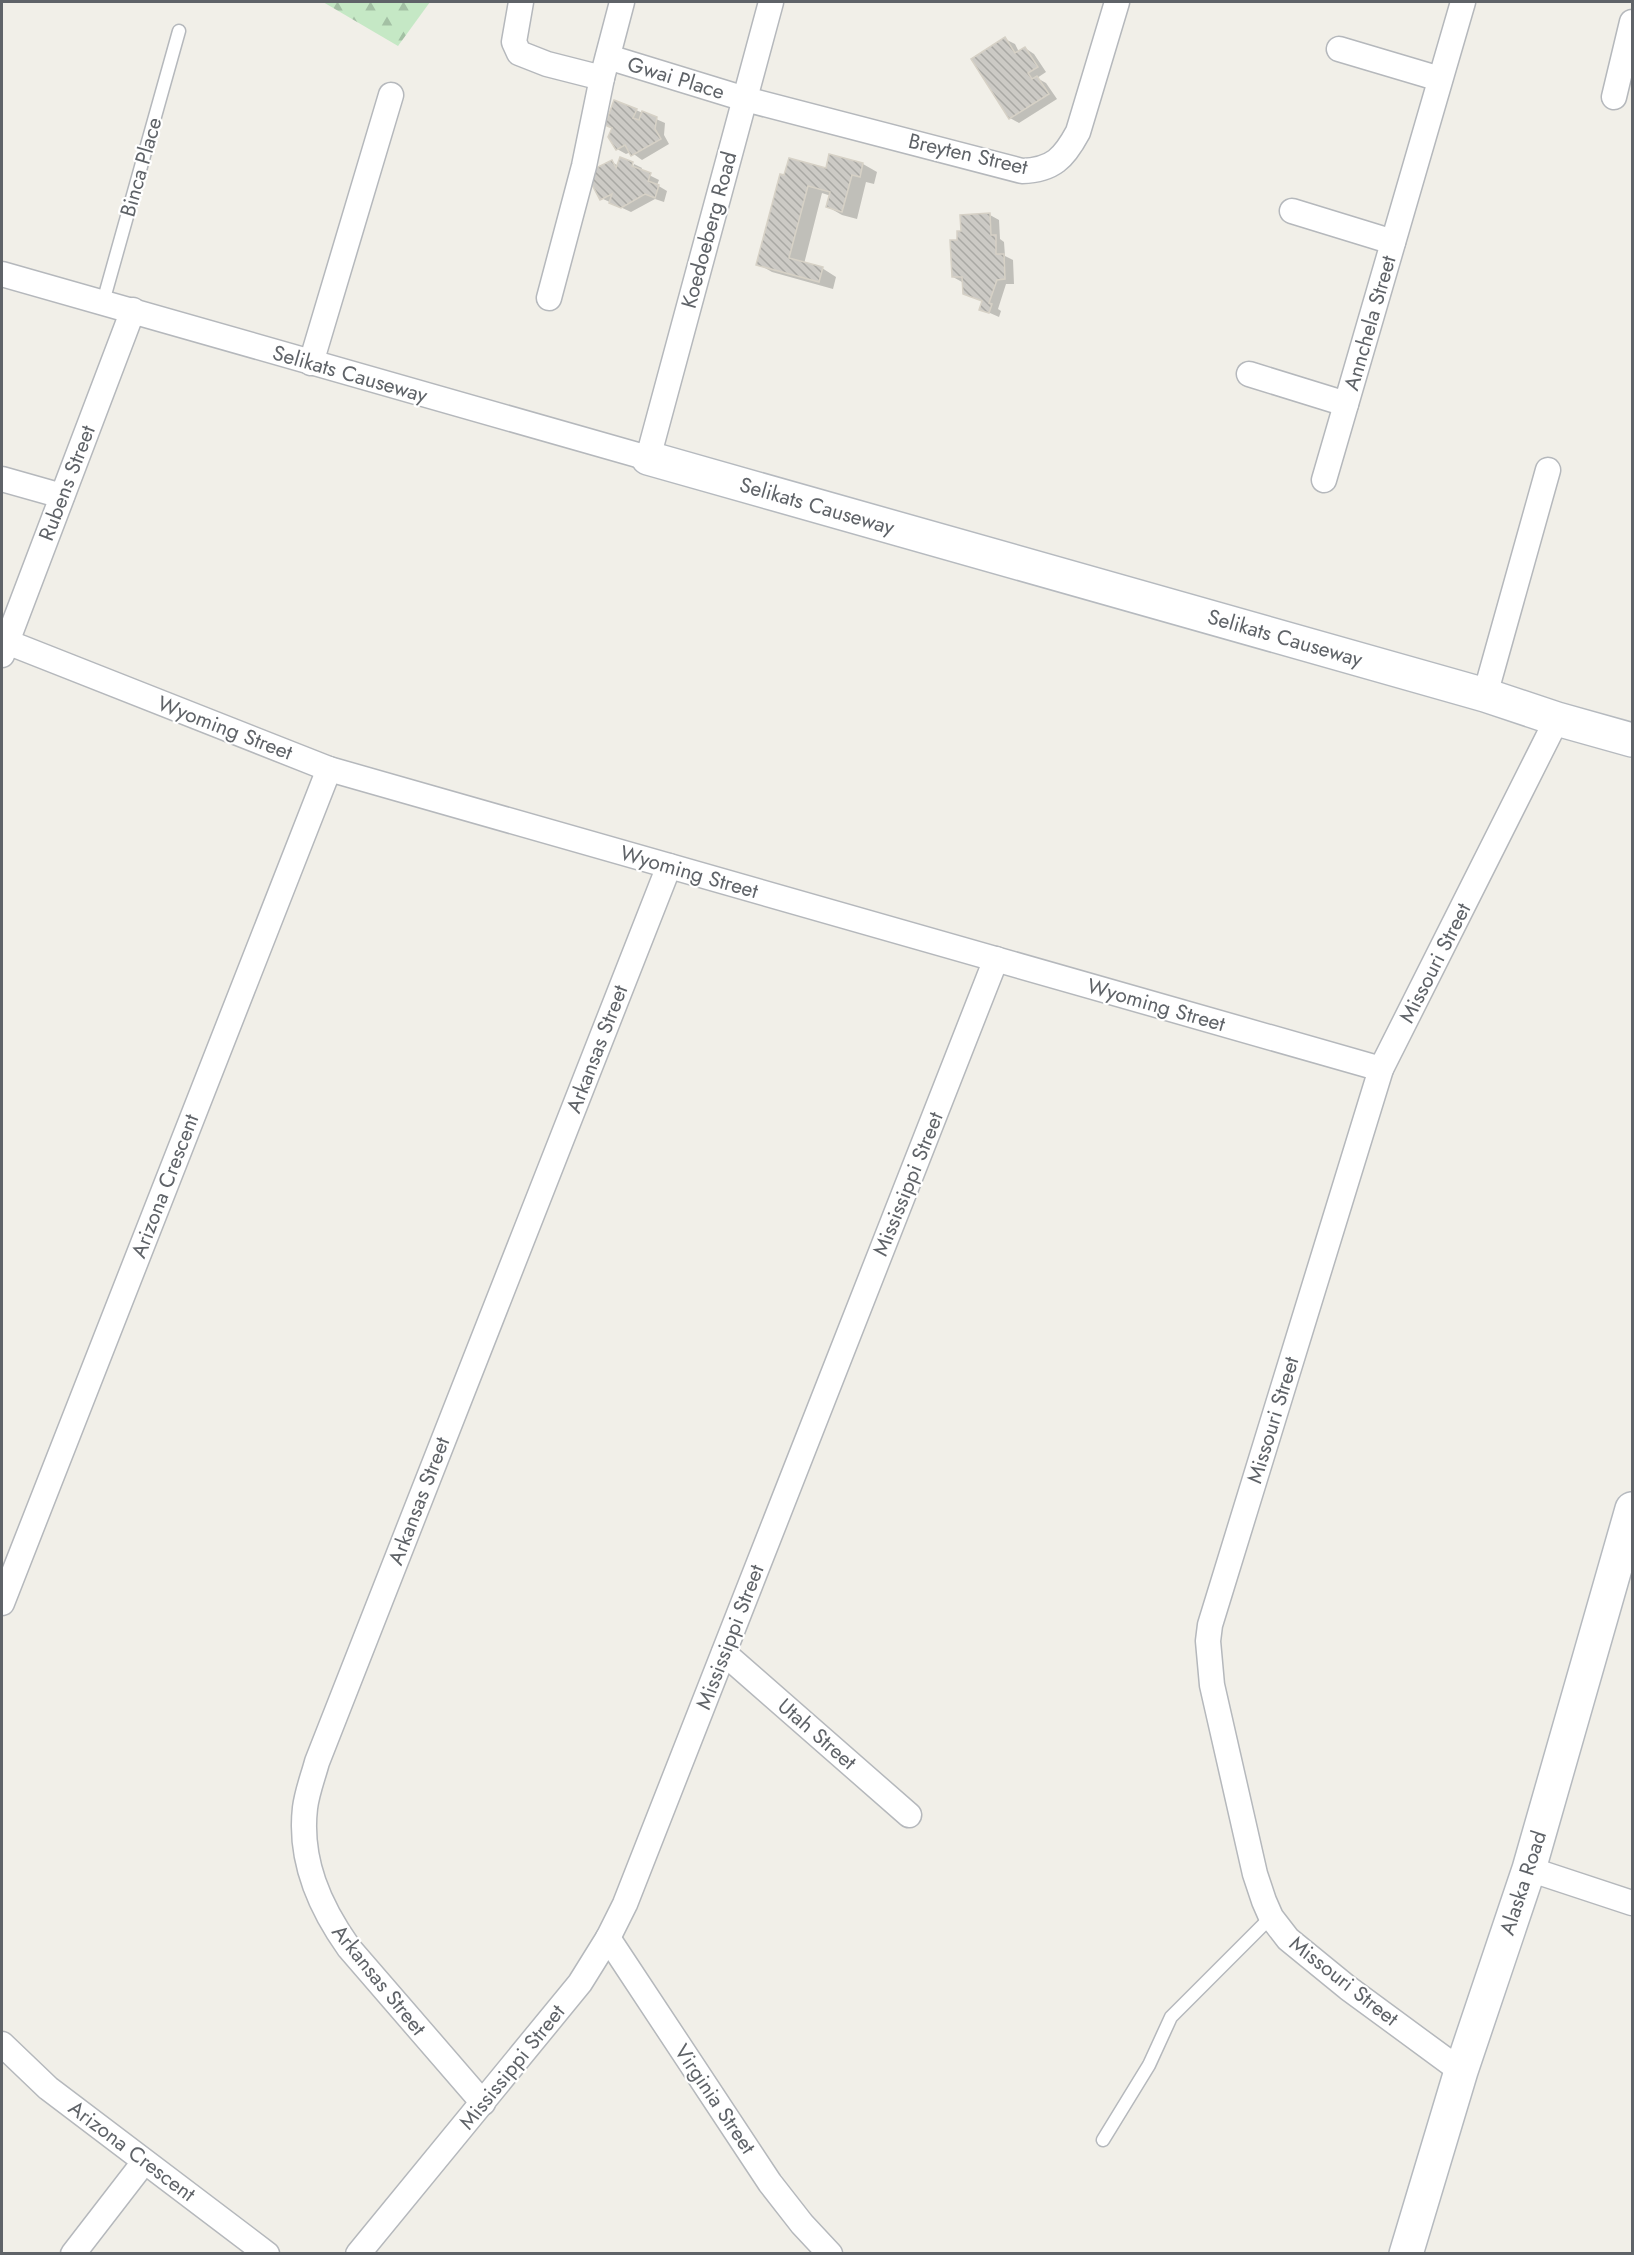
<svg xmlns="http://www.w3.org/2000/svg" width="1634" height="2255" viewBox="0 0 1634 2255" font-family="Jost,sans-serif">
	<style>
		.forest { fill: url(#forest-firs) }
		.shadow { fill: #0003 }
		.building { fill: url(#building-back-hatch); stroke: #d6d1c6; stroke-width: 1.5 }
		.lines { fill: none; stroke-linecap: round; stroke-linejoin: round }
		.lane-casing { stroke: #b5b8bc; stroke-width: 15 }
		.street-casing { stroke: #b5b8bc; stroke-width: 27 }
		.secondary-casing { stroke: #b6babf; stroke-width: 36 }
		.lane { stroke: #fff; stroke-width: 12 }
		.street { stroke: #fff; stroke-width: 24 }
		.secondary { stroke: #fff; stroke-width: 33 }
		.labels { text-anchor: middle; stroke-width: 4.5; stroke-linejoin: round; paint-order: stroke }
		.street-label { font-size: 21px; fill: #5f6368; stroke: #fff }
	</style>
	<defs>
		<pattern id="forest-firs" width="22" height="20" patternUnits="userSpaceOnUse" patternTransform="scale(1.5)"><rect width="22" height="20" fill="#c5e8c5"/><path d="M5 1l3.5 6h-7zM16 11l3.5 6h-7z" fill="#a3c0a4"/></pattern>
		<pattern id="building-back-hatch" width="6" height="6" patternUnits="userSpaceOnUse" patternTransform="scale(1.5)"><rect width="6" height="6" fill="#cccac5"/><path d="M-1 5l2 2M0 0l6 6M5-1l2 2" fill="none" stroke="#a9a8a4"/></pattern>
	</defs>
	<rect width="100%" height="100%" fill="#f1efe8"/>
	<path class="forest" d="M323,2H430L398,46Z"/>
	<g class="shadow">
		<path d="M1005,39L1015,44L1019,52L1025,48L1034,54L1046,72L1037,78L1046,83L1057,99L1019,123L1010,118Z"/>
		<path d="M636,110L665,123L664,135L669,144L642,160L631,152L626,154L617,149Z"/>
		<path d="M612,162L631,174L634,164L642,168L641,171L659,180L657,185L667,191L664,202L655,199L631,212L601,198Z"/>
		<path d="M863,164L877,172L874,184L866,182L857,219L842,215L828,207L831,196L822,193L804,264L822,268L836,277L833,289L772,272L758,264L781,176Z"/>
		<path d="M990,215L999,220L1000,239L1004,242L1005,256L1013,260L1014,284H1006L998,309L1001,311L999,317L981,309L988,305L989,302L964,293L962,282L953,277L958,241Z"/>
	</g>
	<g class="building">
		<path d="M1005,37L1015,53L1025,47L1038,67L1028,73L1032,79L1037,76L1049,94L1009,119L971,59Z"/>
		<path d="M614,100L637,109L633,118L639,120L642,111L657,117L655,129L661,139L631,156L625,145L616,150L608,137L612,128L605,125Z"/>
		<path d="M829,154L863,163L860,177L852,175L842,212L826,207L830,192L808,186L789,258L823,267L819,282L756,265L780,174L784,175L789,158L826,168Z"/>
		<path d="M620,157L633,162L632,166L651,173L648,181L659,185L655,198L645,194L621,208L609,203L612,194L600,200L586,173L612,160L616,168Z"/>
		<path d="M990,213L991,235H996V254H1004L1005,279L997,280L989,303L992,304L989,313L979,310L982,301L963,294L962,277H952L950,240H957V231H961L960,215Z"/>
	</g>
	<g class="lines">
		<defs>
			<g id="lane">
				<path d="M103,302L179,31"/>
				<path d="M1103,2140L1149,2065L1171,2017L1271,1917"/>
			</g>
			<g id="street">
				<path d="M521,2L514,42L519,53L547,64L602,78"/>
				<path d="M1339,49L1440,79"/>
				<path d="M608,57L745,99L1022,171C1053,170 1064,158 1078,132L1117,2"/>
				<path d="M1614,97L1632,22"/>
				<path d="M1292,211L1393,242"/>
				<path d="M2,274L648,458L771,2"/>
				<path d="M549,298L584,166L602,78L622,2"/>
				<path d="M311,363L391,95"/>
				<path d="M1249,374L1346,404"/>
				<path d="M2,479L62,496"/>
				<path d="M1324,480L1463,2"/>
				<path d="M7,642L329,769L1381,1069"/>
				<path d="M2,655L133,310"/>
				<path d="M1485,695L1548,470"/>
				<path d="M2,1603L329,769"/>
				<path d="M724,1653L909,1815"/>
				<path d="M1529,1869L1632,1903"/>
				<path d="M608,1938L770,2183L802,2224L830,2254"/>
				<path d="M2,2044L48,2088L267,2254"/>
				<path d="M1461,2071L1348,1988L1288,1939L1271,1917L1264,1901L1255,1874L1212,1685L1208,1641L1210,1625L1381,1069L1557,719"/>
				<path d="M483,2103L349,1948C319,1906 299,1860 305,1808C307,1792 313,1777 317,1762L669,866"/>
				<path d="M73,2254L144,2162"/>
				<path d="M358,2254L580,1983L608,1938L625,1904L996,959"/>
			</g>
			<g id="secondary">
				<path d="M648,458L1485,695L1557,719L1632,740"/>
				<path d="M1406,2254L1461,2071L1529,1869L1632,1509"/>
			</g>
		</defs>
		<use href="#lane" class="lane-casing"/>
		<use href="#street" class="street-casing"/>
		<use href="#secondary" class="secondary-casing"/>
		<use href="#lane" class="lane"/>
		<use href="#street" class="street"/>
		<use href="#secondary" class="secondary"/>
	</g>
	<g class="labels">
		<g class="street-label">
			<text transform="translate(676 78) rotate(17)" y="7">Gwai Place</text>
			<text transform="translate(968 154) rotate(13)" y="7">Breyten Street</text>
			<text transform="translate(141 167) rotate(-74)" y="7">Binca Place</text>
			<text transform="translate(709 230) rotate(-75)" y="7">Koedoeberg Road</text>
			<text transform="translate(1370 323) rotate(-74)" y="7">Annchela Street</text>
			<text transform="translate(350 374) rotate(16)" y="7">Selikats Causeway</text>
			<text transform="translate(67 483) rotate(-69)" y="7">Rubens Street</text>
			<text transform="translate(817 506) rotate(16)" y="7">Selikats Causeway</text>
			<text transform="translate(1285 638) rotate(16)" y="7">Selikats Causeway</text>
			<text transform="translate(225 728) rotate(21)" y="7">Wyoming Street</text>
			<text transform="translate(689 872) rotate(16)" y="7">Wyoming Street</text>
			<text transform="translate(1435 963) rotate(-63)" y="7">Missouri Street</text>
			<text transform="translate(1156 1005) rotate(16)" y="7">Wyoming Street</text>
			<text transform="translate(597 1049) rotate(-69)" y="7">Arkansas Street</text>
			<text transform="translate(908 1184) rotate(-68)" y="7">Mississippi Street</text>
			<text transform="translate(165 1186) rotate(-69)" y="7">Arizona Crescent</text>
			<text transform="translate(1273 1420) rotate(-73)" y="7">Missouri Street</text>
			<text transform="translate(419 1501) rotate(-69)" y="7">Arkansas Street</text>
			<text transform="translate(730 1637) rotate(-69)" y="7">Mississippi Street</text>
			<text transform="translate(817 1734) rotate(41)" y="7">Utah Street</text>
			<text transform="translate(1523 1883) rotate(-72)" y="7">Alaska Road</text>
			<text transform="translate(379 1980) rotate(51)" y="7">Arkansas Street</text>
			<text transform="translate(1344 1981) rotate(38)" y="7">Missouri Street</text>
			<text transform="translate(512 2067) rotate(-51)" y="7">Mississippi Street</text>
			<text transform="translate(715 2099) rotate(56)" y="7">Virginia Street</text>
			<text transform="translate(132 2151) rotate(37)" y="7">Arizona Crescent</text>
		</g>
	</g>
	<rect width="1634" height="2255" fill="none" stroke="#5f6368" stroke-width="6"/>
</svg>
